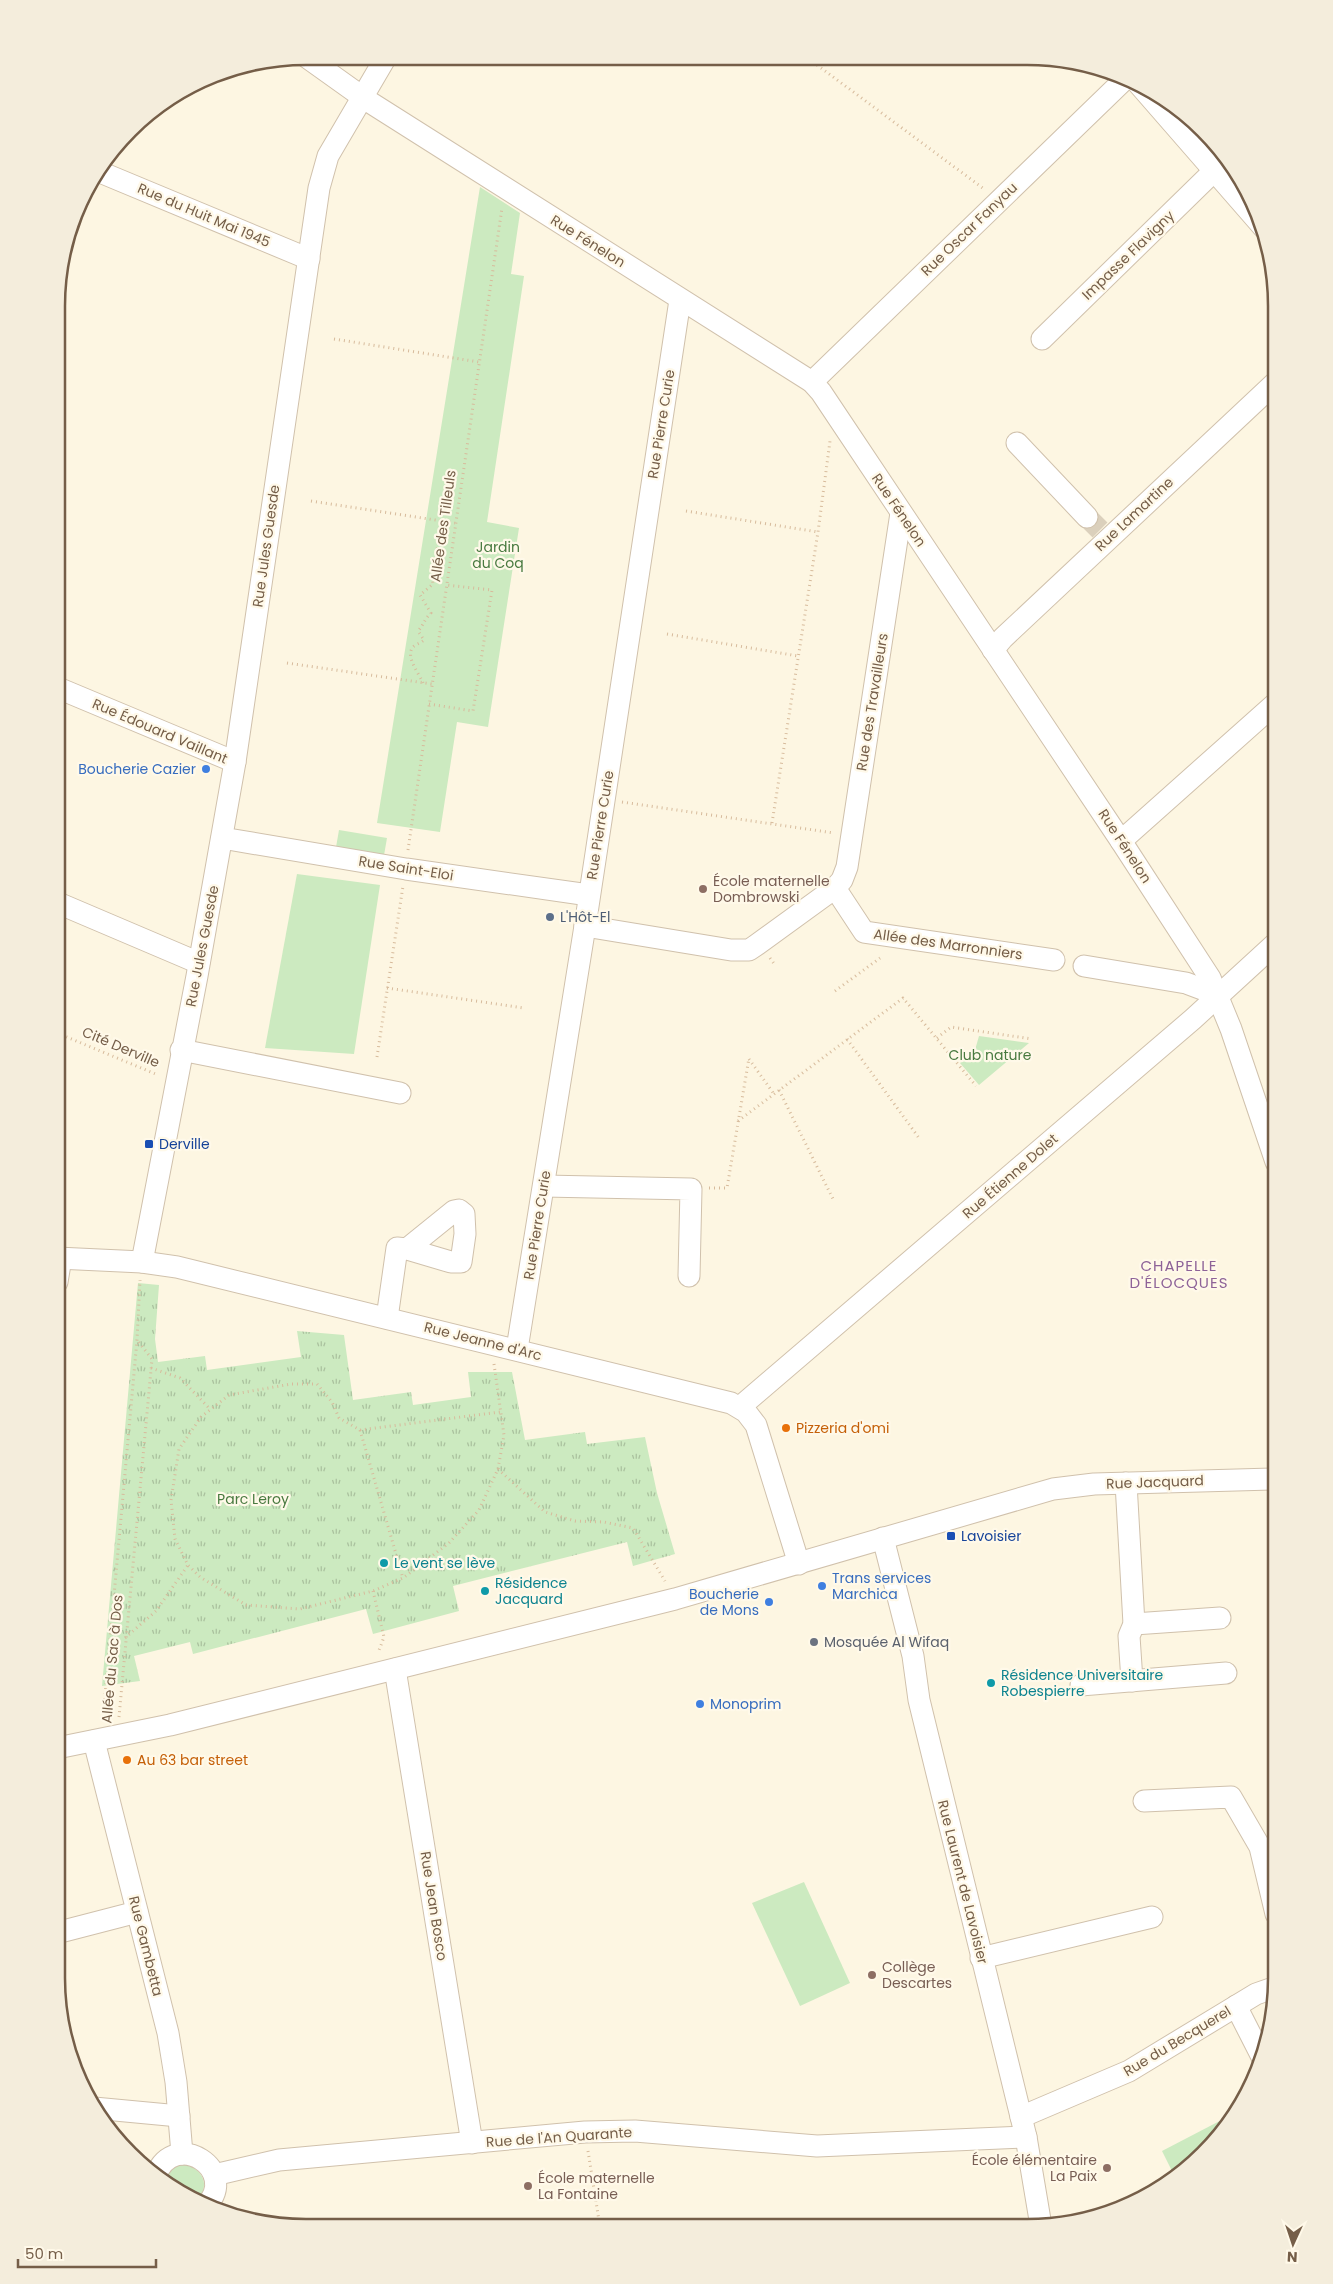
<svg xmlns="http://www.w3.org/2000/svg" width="1333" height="2284" viewBox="0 0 1333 2284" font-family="Poppins,sans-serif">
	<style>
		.green { fill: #cceac0 }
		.park { fill: url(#park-tufts) }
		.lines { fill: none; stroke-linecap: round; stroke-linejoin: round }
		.minor-tunnel { stroke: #dbd0bc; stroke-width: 21; stroke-dasharray: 21 11; stroke-linecap: butt }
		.minor-casing { stroke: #d0c1ac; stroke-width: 23 }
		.path { stroke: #d7bb9c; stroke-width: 3; stroke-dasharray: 1 4; stroke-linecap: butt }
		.minor { stroke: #fff; stroke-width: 21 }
		.shop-dot { fill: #3f7fe0; stroke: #fff9e9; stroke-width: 2 }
		.education-dot { fill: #8d6e63; stroke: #fff9e9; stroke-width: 2 }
		.service-dot { fill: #5c6f8a; stroke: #fff9e9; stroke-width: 2 }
		.transit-dot { fill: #1a4fb4; stroke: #fff9e9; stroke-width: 2 }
		.food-dot { fill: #e8710a; stroke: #fff9e9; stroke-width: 2 }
		.culture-dot { fill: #0f9aa8; stroke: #fff9e9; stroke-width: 2 }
		.worship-dot { fill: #6b7280; stroke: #fff9e9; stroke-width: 2 }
		.labels { text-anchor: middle; stroke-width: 4.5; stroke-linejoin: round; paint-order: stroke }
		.street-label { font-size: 14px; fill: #755e48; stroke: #fff9e9 }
		.park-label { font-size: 14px; fill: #497a40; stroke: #fff9e9 }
		.shop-label { font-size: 14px; fill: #366cbe; stroke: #fff9e9; text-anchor: end }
		.education-label { font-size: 14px; fill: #785e54; stroke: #fff9e9; text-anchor: start }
		.service-label { font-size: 14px; fill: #4e5e75; stroke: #fff9e9; text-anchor: start }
		.transit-label { font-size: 14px; fill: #164399; stroke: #fff9e9; text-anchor: start }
		.food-label { font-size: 14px; fill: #c56008; stroke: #fff9e9; text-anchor: start }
		.culture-label { font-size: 14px; fill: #0d838f; stroke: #fff9e9; text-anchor: start }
		.worship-label { font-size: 14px; fill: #5b616d; stroke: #fff9e9; text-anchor: start }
		.neighbourhood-label { font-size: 15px; letter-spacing: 1px; fill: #8e6398; stroke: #fff9e9 }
		.rim { fill: none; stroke: #755e48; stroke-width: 2.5 }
	</style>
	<defs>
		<pattern id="park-tufts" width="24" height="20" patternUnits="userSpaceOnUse" patternTransform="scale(1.25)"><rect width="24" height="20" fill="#cceac0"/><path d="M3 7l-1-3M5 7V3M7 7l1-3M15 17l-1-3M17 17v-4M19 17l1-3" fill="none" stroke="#aac19e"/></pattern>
	</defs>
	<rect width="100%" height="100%" fill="#fdf6e2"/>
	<g class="green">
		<path d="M480,187L520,213L511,274L524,276L487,522L519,528L488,727L457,722L440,832L377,823Z"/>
		<path d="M339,830L387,838L383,861L335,853Z"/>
		<path d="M297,874L380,885L354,1054L265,1048Z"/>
		<path d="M979,1036L1029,1043L979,1085L960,1063L975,1050Z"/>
		<path d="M804,1882L850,1983L800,2006L752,1903Z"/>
		<path d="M1235,2113L1225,2130L1175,2177L1162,2151Z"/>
		<path d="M184,2164C203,2169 211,2185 197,2201L164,2180L174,2167Z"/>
	</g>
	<path class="park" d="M138,1283L159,1285L155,1339L158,1362L205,1356L207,1370L301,1357L297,1331L344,1335L353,1400L411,1392L413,1405L471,1397L468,1372H512L525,1440L585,1432L587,1444L645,1437L657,1493L675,1554L633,1566L627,1542L453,1586L459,1611L373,1634L366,1609L193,1654L190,1642L134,1656L140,1681L102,1686Z"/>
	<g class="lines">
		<path class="minor-tunnel" d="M1087,517L1100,530"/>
		<defs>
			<g id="minor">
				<path d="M305,56L368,101L812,382L821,392L1121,841L1210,978L1231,1029L1276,1162"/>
				<path d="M1136,81L1264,228"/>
				<path d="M100,172L309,259"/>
				<path d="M1042,339L1214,171"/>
				<path d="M812,382L1126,78"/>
				<path d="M1017,443L1087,517"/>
				<path d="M993,650L1003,638L1277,381"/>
				<path d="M58,688L235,762"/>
				<path d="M222,838L406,869L589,895"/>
				<path d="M1121,841L1277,702"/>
				<path d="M835,888L864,932L1054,960"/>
				<path d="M58,903L199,963"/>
				<path d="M585,926L731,950H749L755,946L835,888L842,880L847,867L901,513"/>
				<path d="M1084,966L1186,983L1218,995"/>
				<path d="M181,1050L400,1093"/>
				<path d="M544,1186L691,1189L689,1276"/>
				<path d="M57,1258L142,1262L177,1267L731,1403L746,1412L756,1425L799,1564"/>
				<path d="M142,1262L197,976L235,762L319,188L328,156L386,57"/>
				<path d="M57,1282L61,1258"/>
				<path d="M387,1318L397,1248L407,1249L454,1211L459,1210L464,1214L465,1234L461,1262H451L407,1249"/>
				<path d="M517,1349L585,926L680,300"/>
				<path d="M740,1407L1193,1019L1277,942"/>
				<path d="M1126,1483L1134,1624L1129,1636L1132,1681"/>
				<path d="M883,1538L913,1656L919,1700L1026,2137L1041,2226"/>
				<path d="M1134,1624L1220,1618"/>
				<path d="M395,1669L472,2143"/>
				<path d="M1081,1685L1226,1673"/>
				<path d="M94,1741L168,2033L176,2082L182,2154"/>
				<path d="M57,1748L170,1725L675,1599L1053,1489L1094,1484L1276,1479"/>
				<path d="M1144,1801L1231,1797L1260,1847L1276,1914"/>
				<path d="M56,1933L137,1912"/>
				<path d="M981,1958L1152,1917"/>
				<path d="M1236,2006L1262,2057"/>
				<path d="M94,2108L179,2116"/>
				<path d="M1021,2117L1129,2071L1256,1994L1276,1987"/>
				<path d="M156,2175C175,2128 240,2170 206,2206"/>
				<path d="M214,2175L279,2160L585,2132L635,2131L817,2146L1026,2137"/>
			</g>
		</defs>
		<use href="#minor" class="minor-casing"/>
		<g class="path">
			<path d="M809,59L984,189"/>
			<path d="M334,339L479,362"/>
			<path d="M311,501L455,523"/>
			<path d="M686,511L818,532"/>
			<path d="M667,634L798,656"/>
			<path d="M287,663L432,684"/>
			<path d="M423,683C419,673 405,657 413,647C416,644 421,643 424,640L418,631C425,623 423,621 431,613L420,595L433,584L431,567L446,522"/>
			<path d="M429,704L473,711L492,590L446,585"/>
			<path d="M622,802L834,833"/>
			<path d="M772,823L818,532L830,441"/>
			<path d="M408,850L502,208"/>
			<path d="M770,958L775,965"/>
			<path d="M387,988L524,1008"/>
			<path d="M835,991L880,958"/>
			<path d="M57,1033L158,1075"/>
			<path d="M937,1038L951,1027L1032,1039"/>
			<path d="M847,1039L919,1138"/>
			<path d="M377,1057L403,886"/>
			<path d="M749,1059L774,1094"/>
			<path d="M779,1090L833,1199"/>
			<path d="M738,1121L903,998L976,1086"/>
			<path d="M709,1188H727L749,1058"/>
			<path d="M494,1364L504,1435L498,1469L479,1510L449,1543L403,1578L373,1591L300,1609L246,1605L200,1577L188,1565L175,1539L171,1500L179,1449L201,1417L229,1395L291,1384H317L332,1402L339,1418L360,1430L500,1412"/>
			<path d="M151,1368L180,1378L210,1409"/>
			<path d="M360,1430L403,1578"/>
			<path d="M498,1469L545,1512L575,1521L604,1522L633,1528L665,1581"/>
			<path d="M373,1591L384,1637L378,1653"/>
			<path d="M125,1638L156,1611L188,1565"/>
			<path d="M119,1717L152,1359L137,1340"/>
			<path d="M109,1718L104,1707L137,1340L140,1280"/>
			<path d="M588,2151L600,2227"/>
		</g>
		<use href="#minor" class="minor"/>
	</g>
	<g class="shop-dot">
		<circle cx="206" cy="769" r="5"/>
		<circle cx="822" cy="1586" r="5"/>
		<circle cx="769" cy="1602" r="5"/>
		<circle cx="700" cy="1704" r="5"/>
	</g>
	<g class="education-dot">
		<circle cx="703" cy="889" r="5"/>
		<circle cx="872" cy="1975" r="5"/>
		<circle cx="1107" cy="2168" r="5"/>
		<circle cx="528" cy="2186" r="5"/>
	</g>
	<circle class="service-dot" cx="550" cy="917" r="5"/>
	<g class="transit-dot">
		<rect x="144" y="1139" width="10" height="10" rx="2.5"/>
		<rect x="946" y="1531" width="10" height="10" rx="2.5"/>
	</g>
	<g class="food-dot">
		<circle cx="786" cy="1428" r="5"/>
		<circle cx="127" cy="1760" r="5"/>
	</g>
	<g class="culture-dot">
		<circle cx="384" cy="1563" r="5"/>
		<circle cx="485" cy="1591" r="5"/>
		<circle cx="991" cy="1683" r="5"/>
	</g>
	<circle class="worship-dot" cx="814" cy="1642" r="5"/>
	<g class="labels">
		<g class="street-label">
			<text transform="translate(204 215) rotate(23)" y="5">Rue du Huit Mai 1945</text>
			<text transform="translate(969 229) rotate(-44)" y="5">Rue Oscar Fanyau</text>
			<text transform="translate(588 241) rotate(32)" y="5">Rue Fénelon</text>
			<text transform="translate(1128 255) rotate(-44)" y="5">Impasse Flavigny</text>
			<text transform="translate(661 424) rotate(-81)" y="5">Rue Pierre Curie</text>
			<text transform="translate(899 510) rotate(56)" y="5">Rue Fénelon</text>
			<text transform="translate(1134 514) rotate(-43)" y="5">Rue Lamartine</text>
			<text transform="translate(443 526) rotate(-82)" y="5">Allée des Tilleuls</text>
			<text transform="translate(266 546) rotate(-82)" y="5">Rue Jules Guesde</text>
			<text transform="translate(872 702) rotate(-81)" y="5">Rue des Travailleurs</text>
			<text transform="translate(160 731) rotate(23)" y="5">Rue Édouard Vaillant</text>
			<text transform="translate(600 825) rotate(-81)" y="5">Rue Pierre Curie</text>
			<text transform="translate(1125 846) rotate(57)" y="5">Rue Fénelon</text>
			<text transform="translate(406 868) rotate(9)" y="5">Rue Saint-Eloi</text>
			<text transform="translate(948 944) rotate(8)" y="5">Allée des Marronniers</text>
			<text transform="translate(202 946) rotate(-79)" y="5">Rue Jules Guesde</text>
			<text transform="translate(121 1047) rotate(23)" y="5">Cité Derville</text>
			<text transform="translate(1010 1176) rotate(-41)" y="5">Rue Étienne Dolet</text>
			<text transform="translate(537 1225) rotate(-81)" y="5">Rue Pierre Curie</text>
			<text transform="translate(483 1341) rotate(14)" y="5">Rue Jeanne d'Arc</text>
			<text transform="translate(1155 1482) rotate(-2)" y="5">Rue Jacquard</text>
			<text transform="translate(112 1659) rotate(-85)" y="5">Allée du Sac à Dos</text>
			<text transform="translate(963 1882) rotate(76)" y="5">Rue Laurent de Lavoisier</text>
			<text transform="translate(434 1906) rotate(81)" y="5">Rue Jean Bosco</text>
			<text transform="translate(146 1946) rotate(76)" y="5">Rue Gambetta</text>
			<text transform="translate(1177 2041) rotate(-31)" y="5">Rue du Becquerel</text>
			<text transform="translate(559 2137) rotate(-4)" y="5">Rue de l'An Quarante</text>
		</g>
		<g class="park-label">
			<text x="498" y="552">Jardin<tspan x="498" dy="16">du Coq</tspan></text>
			<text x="990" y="1060">Club nature</text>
			<text x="253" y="1504">Parc Leroy</text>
		</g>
		<g class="shop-label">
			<text x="196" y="774">Boucherie Cazier</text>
			<text x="832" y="1583" text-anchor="start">Trans services<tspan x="832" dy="16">Marchica</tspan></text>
			<text x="759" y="1599">Boucherie<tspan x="759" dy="16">de Mons</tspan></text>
			<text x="710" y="1709" text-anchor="start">Monoprim</text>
		</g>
		<g class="education-label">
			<text x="713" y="886">École maternelle<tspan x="713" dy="16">Dombrowski</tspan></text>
			<text x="882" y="1972">Collège<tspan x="882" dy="16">Descartes</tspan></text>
			<text x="1097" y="2165" text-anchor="end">École élémentaire<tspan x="1097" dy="16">La Paix</tspan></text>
			<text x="538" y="2183">École maternelle<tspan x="538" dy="16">La Fontaine</tspan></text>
		</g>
		<g class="service-label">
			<text x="560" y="922">L'Hôt-El</text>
		</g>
		<g class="transit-label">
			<text x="159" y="1149">Derville</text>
			<text x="961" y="1541">Lavoisier</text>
		</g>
		<g class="food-label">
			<text x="796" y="1433">Pizzeria d'omi</text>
			<text x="137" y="1765">Au 63 bar street</text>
		</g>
		<g class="culture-label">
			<text x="394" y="1568">Le vent se lève</text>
			<text x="495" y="1588">Résidence<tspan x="495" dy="16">Jacquard</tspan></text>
			<text x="1001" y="1680">Résidence Universitaire<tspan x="1001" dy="16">Robespierre</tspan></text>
		</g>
		<g class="worship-label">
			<text x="824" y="1647">Mosquée Al Wifaq</text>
		</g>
		<g class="neighbourhood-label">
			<text x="1179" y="1271">CHAPELLE<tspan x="1179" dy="17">D'ÉLOCQUES</tspan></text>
		</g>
	</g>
	<path d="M0 0H1333V2284H0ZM306 65H1027A241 241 0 0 1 1268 306V1978A241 241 0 0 1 1027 2219H306A241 241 0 0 1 65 1978V306A241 241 0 0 1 306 65Z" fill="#f4eddc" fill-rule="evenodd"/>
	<path class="rim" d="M306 65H1027A241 241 0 0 1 1268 306V1978A241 241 0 0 1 1027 2219H306A241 241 0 0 1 65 1978V306A241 241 0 0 1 306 65Z"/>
	<g transform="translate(1293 2244) rotate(183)" stroke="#fff9e9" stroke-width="4" paint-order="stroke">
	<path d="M0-4L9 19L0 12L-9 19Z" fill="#755e48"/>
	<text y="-8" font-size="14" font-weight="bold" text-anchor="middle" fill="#755e48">N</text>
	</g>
	<path d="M18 2259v8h138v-8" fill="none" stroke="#755e48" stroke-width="2.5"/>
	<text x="25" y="2259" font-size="15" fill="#755e48" stroke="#fff9e9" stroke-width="4" paint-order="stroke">50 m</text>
</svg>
